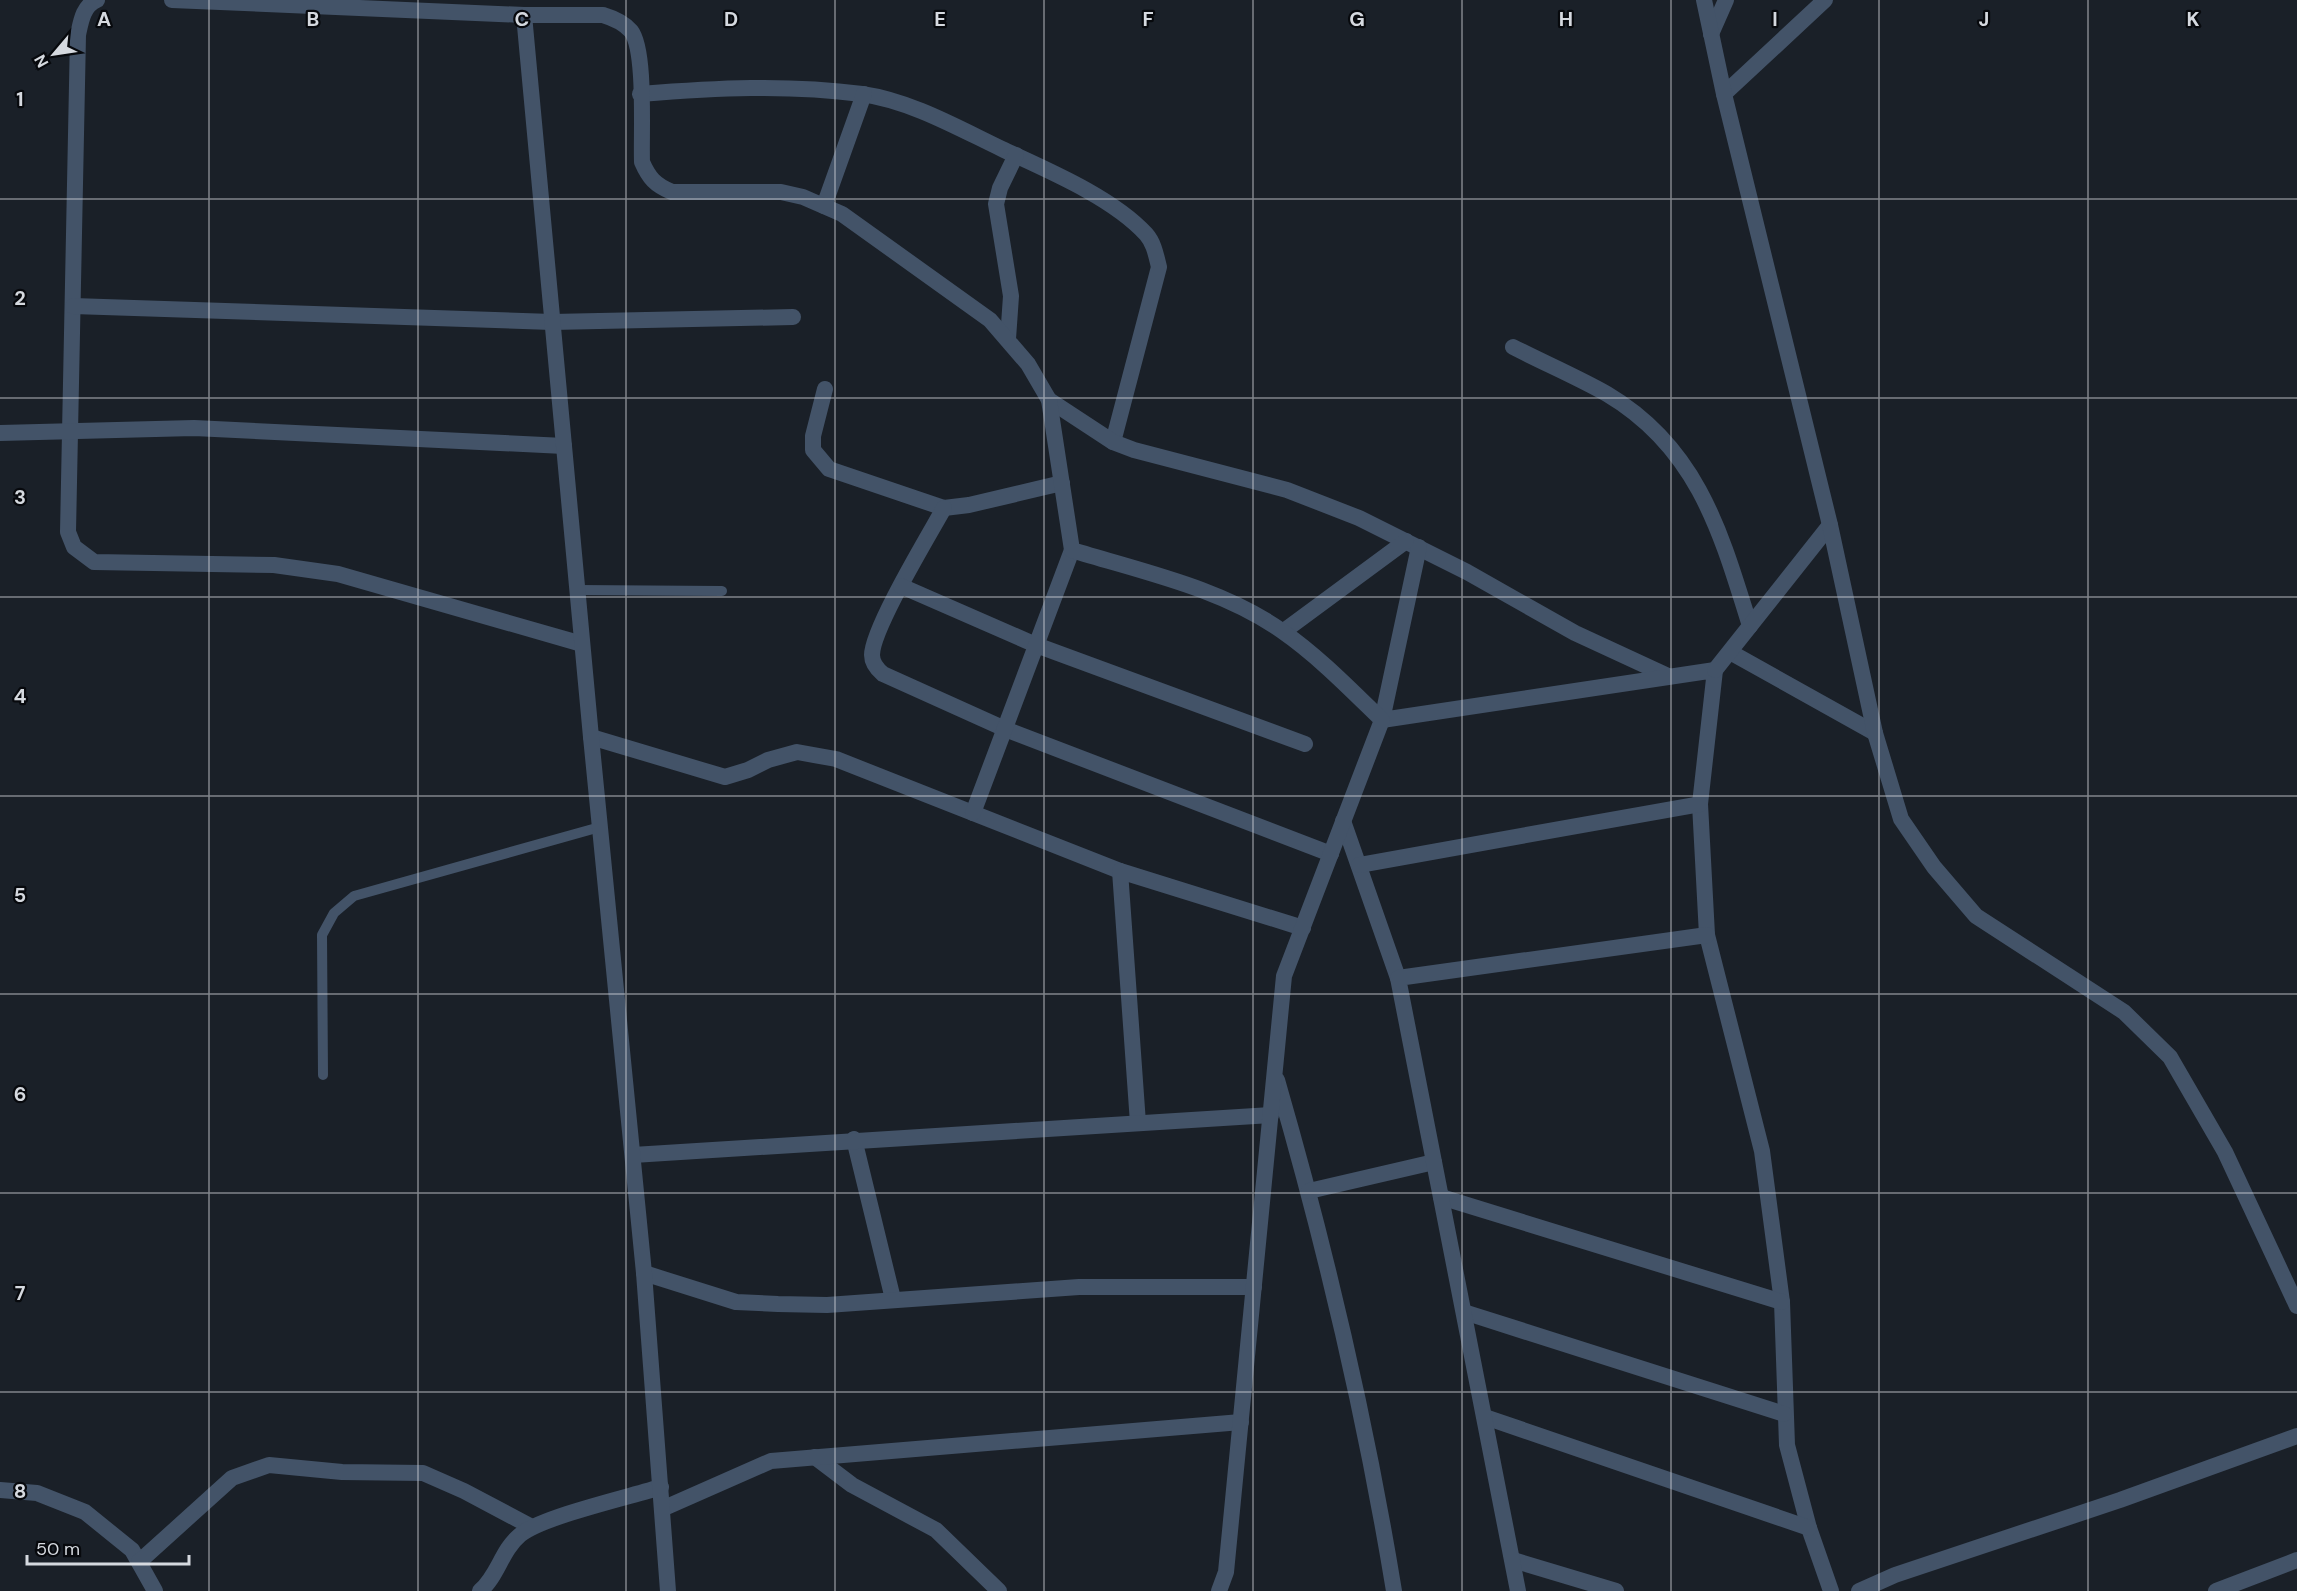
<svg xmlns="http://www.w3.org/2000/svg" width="2297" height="1591" viewBox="0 0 2297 1591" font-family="'DM Sans',sans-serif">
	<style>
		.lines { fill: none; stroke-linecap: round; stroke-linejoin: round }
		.service { stroke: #435368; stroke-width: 10 }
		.minor { stroke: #435368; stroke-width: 16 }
		.tertiary { stroke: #435368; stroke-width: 16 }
		.grid { fill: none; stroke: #d5d9df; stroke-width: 1.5; stroke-opacity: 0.55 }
		.grid-label { font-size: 20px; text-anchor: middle; font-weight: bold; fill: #d5d9df; stroke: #07090d; stroke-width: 4.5; stroke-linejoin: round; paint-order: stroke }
	</style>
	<rect width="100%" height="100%" fill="#1a2028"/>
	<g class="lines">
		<g class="service">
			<path d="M577,590L722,591"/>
			<path d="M323,1075L322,935L334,913L354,896L600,827"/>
		</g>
		<g class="minor">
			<path d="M97,0C83,6 81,21 78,35L68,532L74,547L94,562L274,565L338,574L582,644"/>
			<path d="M172,0L524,15"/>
			<path d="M1711,34L1726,0"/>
			<path d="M640,94C715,88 787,84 862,94C911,101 958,128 1002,149C1047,170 1112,197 1146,234C1154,243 1156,255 1159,267L1113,442"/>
			<path d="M1724,94L1825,0"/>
			<path d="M824,206L864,94"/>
			<path d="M73,306L552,322L793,317"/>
			<path d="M1008,339L1011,296L996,204L1000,188L1016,155"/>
			<path d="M1513,347C1544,363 1577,377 1607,394C1698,448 1721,533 1750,626"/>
			<path d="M825,389L813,436V450L829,469L944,508L969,505L1062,483"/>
			<path d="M1049,400L1113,442L1134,450L1287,490L1359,518L1467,572L1575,633L1668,676"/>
			<path d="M0,433L194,428L564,446"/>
			<path d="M944,508C929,535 872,629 872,655C872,663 877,669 883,674L1005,729L1331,854"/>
			<path d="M1419,547L1382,720L1715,670L1700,804L1707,935L1762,1151L1782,1302L1787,1445L1809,1528L1831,1591"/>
			<path d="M901,586L1036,645L1305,744"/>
			<path d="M1284,631L1406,541"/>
			<path d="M1730,652L1875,733"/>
			<path d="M1715,670L1830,525"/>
			<path d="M591,737L725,777L748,770L768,760L797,752L836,759L1120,871"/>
			<path d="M973,813L1072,550"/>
			<path d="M1343,821L1398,978"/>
			<path d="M1359,865L1700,804"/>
			<path d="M1277,1080C1325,1246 1366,1420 1394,1591"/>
			<path d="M1138,1123L1120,871L1303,928"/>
			<path d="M854,1139L893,1299"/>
			<path d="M633,1155L1271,1115"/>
			<path d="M1309,1191L1434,1162"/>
			<path d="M1441,1197L1782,1302"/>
			<path d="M644,1273L736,1302L778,1304L827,1305L1079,1287H1254"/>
			<path d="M1464,1312L1784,1414"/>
			<path d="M1485,1417L1809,1528"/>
			<path d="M815,1457L852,1485L936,1530L999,1591"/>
			<path d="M0,1490L37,1493L85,1512L132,1550L155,1591"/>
			<path d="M662,1509L771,1461L1241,1422"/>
			<path d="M1513,1560L1616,1591"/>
			<path d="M139,1562L232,1478L269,1465L342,1472L423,1473L464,1491L532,1527"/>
			<path d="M480,1591C498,1576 501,1551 520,1535C541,1517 629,1497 661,1487"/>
			<path d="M668,1591L644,1273L591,737L524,15H603C613,18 624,23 631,31C646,50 641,134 642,162C649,178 655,185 672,192H781L803,197L842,214L990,320L1028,364L1049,400L1072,550C1143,572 1221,588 1282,631C1318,656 1350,689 1382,720L1284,976L1226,1572L1219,1591"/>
			<path d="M1518,1591L1398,978L1707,935"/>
			<path d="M1859,1591L1895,1575L2120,1500L2297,1436"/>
			<path d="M2216,1591L2297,1560"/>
		</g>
		<path class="tertiary" d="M1704,0L1724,94L1830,525L1875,733L1901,819L1934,867L1976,916L2124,1012L2170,1057L2225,1152L2297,1306"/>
	</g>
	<path class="grid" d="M209,0V1591M418,0V1591M626,0V1591M835,0V1591M1044,0V1591M1253,0V1591M1462,0V1591M1671,0V1591M1879,0V1591M2088,0V1591M0,199H2297M0,398H2297M0,597H2297M0,796H2297M0,994H2297M0,1193H2297M0,1392H2297"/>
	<g class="grid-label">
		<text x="104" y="26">A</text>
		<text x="313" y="26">B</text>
		<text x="522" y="26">C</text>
		<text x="731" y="26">D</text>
		<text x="940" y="26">E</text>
		<text x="1148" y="26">F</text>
		<text x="1357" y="26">G</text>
		<text x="1566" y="26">H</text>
		<text x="1775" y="26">I</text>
		<text x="1984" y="26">J</text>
		<text x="2193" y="26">K</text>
		<text x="20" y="106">1</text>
		<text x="20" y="305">2</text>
		<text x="20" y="504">3</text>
		<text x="20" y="703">4</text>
		<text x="20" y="902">5</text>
		<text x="20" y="1101">6</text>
		<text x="20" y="1300">7</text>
		<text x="20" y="1498">8</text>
	</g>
	<g transform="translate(54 54) rotate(241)" stroke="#07090d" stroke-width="4.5" paint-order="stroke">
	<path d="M0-4.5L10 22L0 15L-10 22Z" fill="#d5d9df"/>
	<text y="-9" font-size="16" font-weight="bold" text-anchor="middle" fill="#d5d9df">N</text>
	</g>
	<path d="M27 1555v9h162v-9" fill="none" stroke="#d5d9df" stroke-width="3"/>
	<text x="36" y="1555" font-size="18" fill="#d5d9df" stroke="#07090d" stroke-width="4.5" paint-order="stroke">50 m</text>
</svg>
